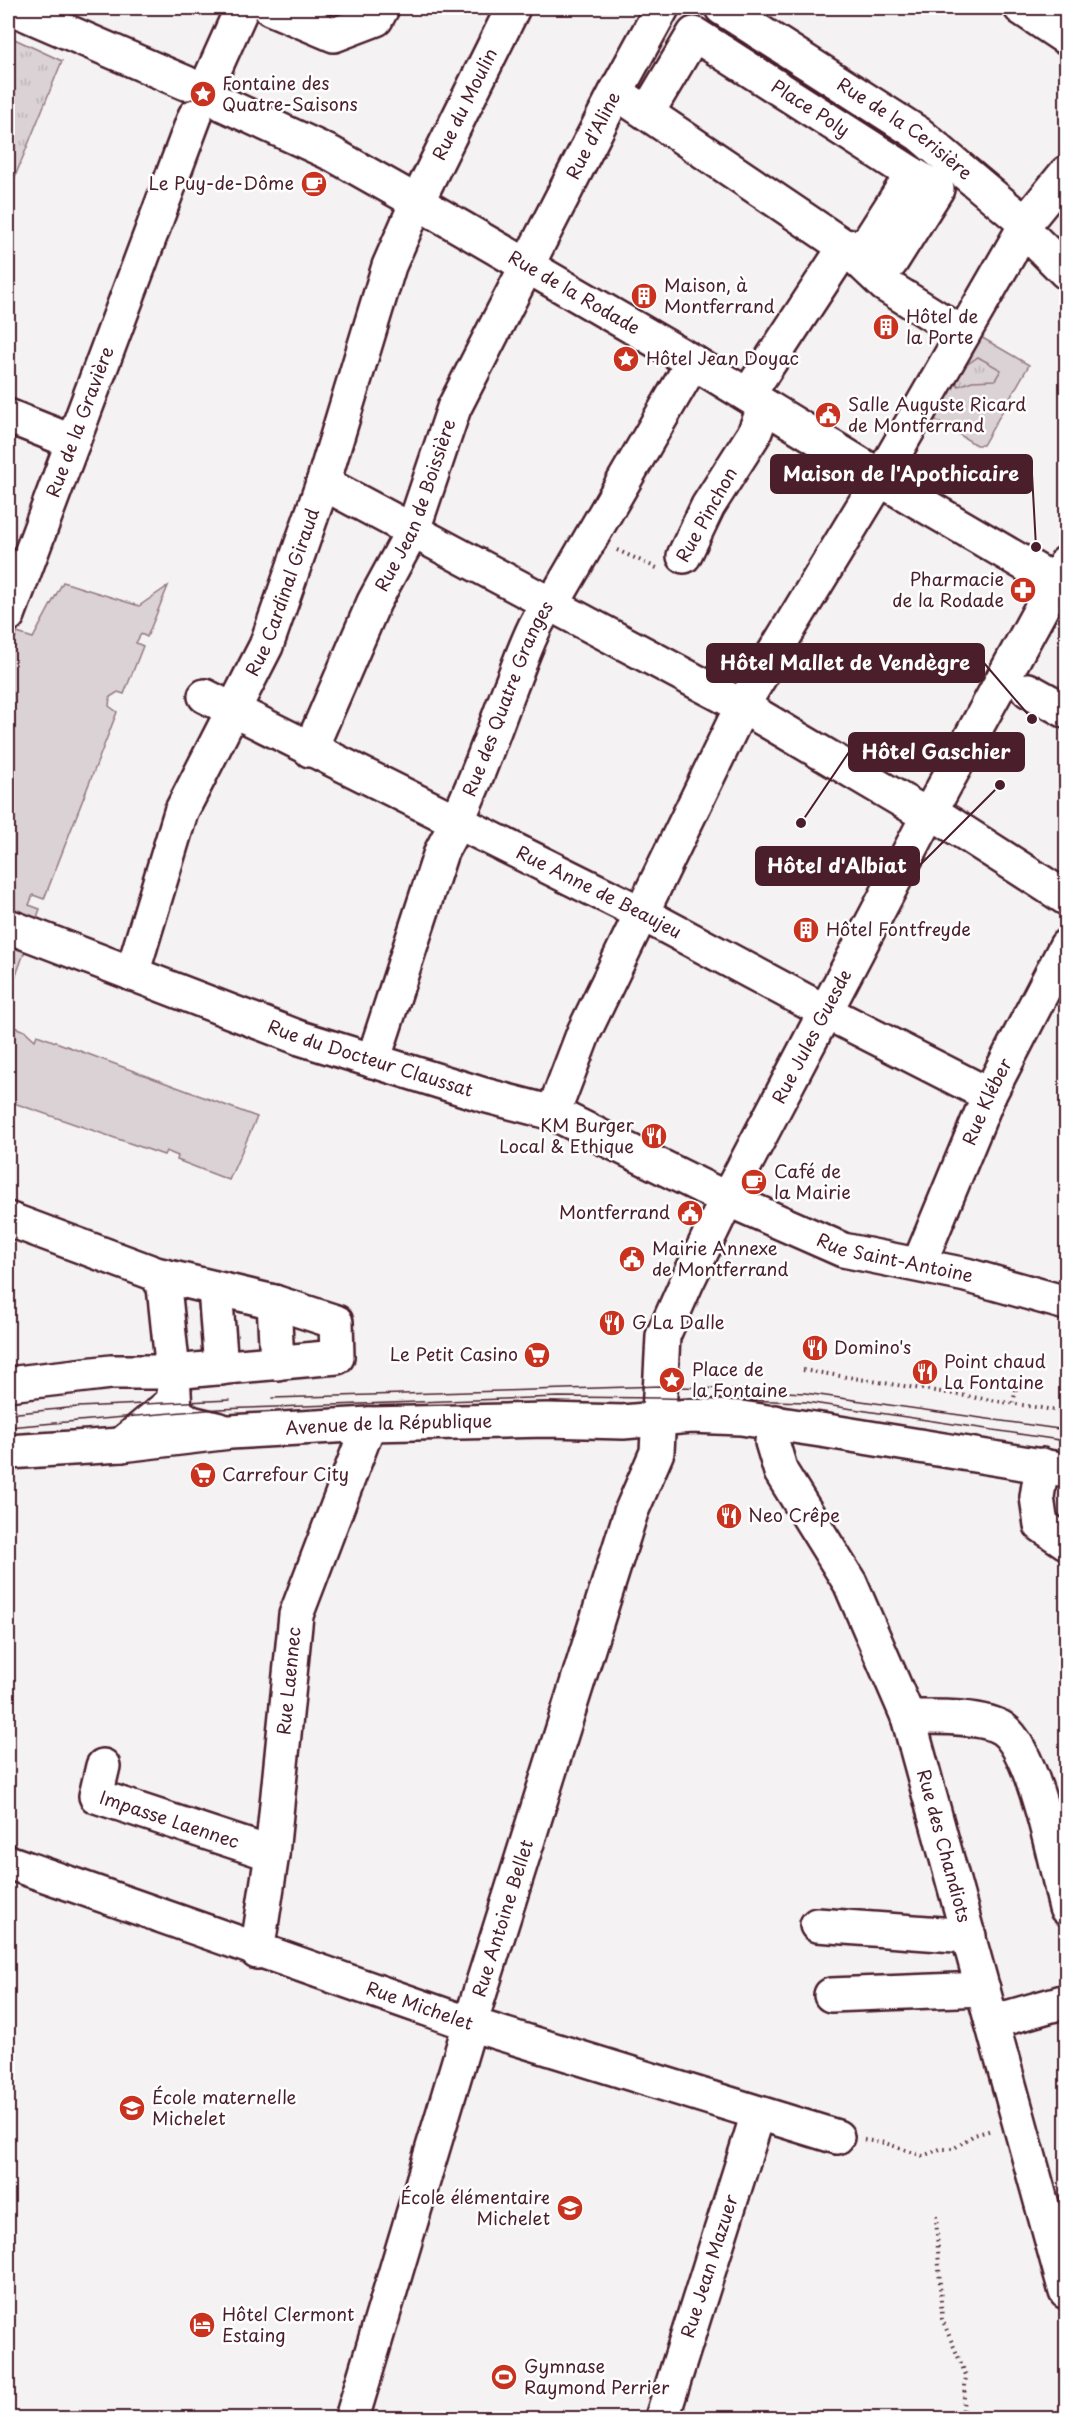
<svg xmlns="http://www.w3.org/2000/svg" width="1074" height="2426" viewBox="0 0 1074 2426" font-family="'Playpen Sans',sans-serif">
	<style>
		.green { fill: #dbd2d5; stroke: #927880; stroke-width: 1.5 }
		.park { fill: url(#park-tufts); stroke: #927880; stroke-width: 1.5 }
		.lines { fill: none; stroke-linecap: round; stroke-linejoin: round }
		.minor-casing { stroke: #4a1f2b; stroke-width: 38 }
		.major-casing { stroke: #4a1f2b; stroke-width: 38 }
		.path { stroke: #4a1f2b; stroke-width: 4; stroke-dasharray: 1.5 4.5; stroke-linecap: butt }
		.minor { stroke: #fff; stroke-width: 33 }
		.major { stroke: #fff; stroke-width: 33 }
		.tram { stroke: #4a1f2b; stroke-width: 1.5 }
		.labels { text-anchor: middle; stroke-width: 5; stroke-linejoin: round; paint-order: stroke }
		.poi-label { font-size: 18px; fill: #4a1f2b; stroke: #fff; text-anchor: start }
		.street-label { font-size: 18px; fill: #4a1f2b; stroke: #fff }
		.leader { fill: none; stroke: #4a1f2b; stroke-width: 2 }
		.callout-dot { fill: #4a1f2b; stroke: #fff; stroke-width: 2 }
		.callout { fill: #4a1f2b; stroke: #4a1f2b; stroke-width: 2 }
		.callout-label { font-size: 20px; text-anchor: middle; font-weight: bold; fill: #fff }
	</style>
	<defs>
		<pattern id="park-tufts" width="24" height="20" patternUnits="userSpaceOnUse" patternTransform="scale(1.5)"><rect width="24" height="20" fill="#dbd2d5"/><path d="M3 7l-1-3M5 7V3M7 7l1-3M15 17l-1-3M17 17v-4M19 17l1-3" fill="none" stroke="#bdb4b7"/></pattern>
	</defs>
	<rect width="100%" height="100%" fill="#f4f2f2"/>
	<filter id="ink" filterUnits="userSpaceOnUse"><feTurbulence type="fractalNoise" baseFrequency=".0167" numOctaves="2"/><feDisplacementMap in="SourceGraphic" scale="12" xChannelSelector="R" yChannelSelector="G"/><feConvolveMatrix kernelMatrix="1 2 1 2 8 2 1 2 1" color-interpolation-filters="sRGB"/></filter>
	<g filter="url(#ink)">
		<g class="green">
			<path d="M974,333L1029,365L983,445H976L926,414Z"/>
			<path d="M63,582L139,606L168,586L147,637L141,634L136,643L143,646L124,694L118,692L110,697L109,706L117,712L44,899L33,895L29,905L40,909L35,923L8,913V659L17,633L33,638Z"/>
			<path d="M8,935L27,945L8,997Z"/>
			<path d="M8,1025L25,1031L35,1040L37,1035L257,1117L229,1180L177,1160L178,1156L166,1151L164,1155L8,1101Z"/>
		</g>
		<g class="park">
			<path d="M8,36L62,61L12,184L8,182Z"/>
			<path d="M978,357L1001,370L995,380L972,381L959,386L952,382L959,370Z"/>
		</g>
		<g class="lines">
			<defs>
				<g id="minor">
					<path d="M12,8L186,83"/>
					<path d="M270,8L334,35L376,19L382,8"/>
					<path id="s1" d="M722,8L919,134L1019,218L1024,230L1066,272"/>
					<path d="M1021,8L1066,38"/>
					<path d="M211,77L242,8"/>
					<path d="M629,101L845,247L885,285L963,334"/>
					<path id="s2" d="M223,104L332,154L417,202L693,362L881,477L895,488L1066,588"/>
					<path id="s3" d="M647,113L694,34L912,174L866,246L845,247L748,395"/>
					<path d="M866,246L891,262L937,189L912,174"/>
					<path d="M8,416L73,442"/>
					<path d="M323,483L742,706L913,807L946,821L1066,898"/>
					<path d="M684,556L708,506L754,434L765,406"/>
					<path id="s4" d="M8,615L195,116"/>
					<path d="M1028,690L1066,711"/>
					<path id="s5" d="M205,696L641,913L826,1012L989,1095"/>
					<path id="s6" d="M310,750L374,602L413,530L454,408L616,92L662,8"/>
					<path id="s7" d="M8,926L300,1038L484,1095L553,1113L727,1199L843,1250L966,1275L1066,1303"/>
					<path id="s8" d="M132,974L181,812L266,646L323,483L389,266L417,202L513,8"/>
					<path id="s9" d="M373,1061L441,852C470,800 489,743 510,688C523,656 535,614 560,591L693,362"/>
					<path d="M553,1113L584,1032L742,706L881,477L1031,216L1066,173"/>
					<path d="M8,1219L156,1274L164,1287L173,1372L337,1357L336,1322L274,1302L156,1274"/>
					<path id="s10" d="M919,1264L989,1095L1066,946"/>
					<path d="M215,1289L221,1368"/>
					<path d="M274,1302L277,1363"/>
					<path id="s11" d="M775,1422L772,1442L781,1472L850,1583L908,1717L1066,2292"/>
					<path d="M121,1445L174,1401"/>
					<path d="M1042,1465L1037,1497L1041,1525L1066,1542"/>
					<path d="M908,1717C933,1717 983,1715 1003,1729C1035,1752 1056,1868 1066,1908"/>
					<path id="s12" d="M103,1766L96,1796L272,1854"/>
					<path id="s13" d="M8,1862L470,2024L837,2137"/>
					<path d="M817,1925L969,1936"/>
					<path id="s14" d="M257,1952L272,1854L296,1615L369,1424"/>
					<path d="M831,1995L983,1989"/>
					<path d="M992,2022L1066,2001"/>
					<path id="s15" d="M352,2418L470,2024L631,1512L657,1452L663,1336L686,1284L727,1199L928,816L1066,563"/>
					<path id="s16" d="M662,2418L758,2114"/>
				</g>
				<g id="major">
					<path d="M8,1384L111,1372H173L175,1413L191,1423L220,1430"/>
					<path id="s17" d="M8,1452L121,1445L230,1432L369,1424L548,1420L623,1422L691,1416L741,1418L827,1431L1066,1470"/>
				</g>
			</defs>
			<use href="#minor" class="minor-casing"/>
			<use href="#major" class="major-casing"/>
			<g class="path">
				<path d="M617,550L659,569"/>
				<path d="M803,1370L1066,1412"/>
				<path d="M1013,1403L1017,1384"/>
				<path d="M864,2140L885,2143L923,2156L940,2149H953L974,2135L992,2130"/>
				<path d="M936,2216L942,2319L966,2375L962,2418"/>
			</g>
			<use href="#minor" class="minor"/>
			<use href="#major" class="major"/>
			<g class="tram">
				<path d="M272,1398L661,1386L805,1393L1066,1430"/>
				<path d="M8,1414L78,1407L230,1400"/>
				<path d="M8,1427L218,1409L559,1397L661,1398L806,1402L1066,1441"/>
			</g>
		</g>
	</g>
	<defs>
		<symbol id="sight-disc" viewBox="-11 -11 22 22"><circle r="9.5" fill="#c8321e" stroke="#fff"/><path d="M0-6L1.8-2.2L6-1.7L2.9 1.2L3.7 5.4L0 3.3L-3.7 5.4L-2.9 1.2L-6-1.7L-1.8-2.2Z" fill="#fff"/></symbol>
		<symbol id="cafe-disc" viewBox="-11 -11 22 22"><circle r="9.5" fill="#c8321e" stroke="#fff"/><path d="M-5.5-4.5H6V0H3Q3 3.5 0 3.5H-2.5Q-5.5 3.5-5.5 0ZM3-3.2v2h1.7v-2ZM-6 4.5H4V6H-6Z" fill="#fff"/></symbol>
		<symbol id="building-disc" viewBox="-11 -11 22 22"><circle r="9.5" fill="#c8321e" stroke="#fff"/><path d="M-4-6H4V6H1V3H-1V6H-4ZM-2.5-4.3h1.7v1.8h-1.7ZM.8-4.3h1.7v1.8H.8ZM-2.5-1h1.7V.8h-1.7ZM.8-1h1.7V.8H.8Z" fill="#fff"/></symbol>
		<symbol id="civic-disc" viewBox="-11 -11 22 22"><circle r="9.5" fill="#c8321e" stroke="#fff"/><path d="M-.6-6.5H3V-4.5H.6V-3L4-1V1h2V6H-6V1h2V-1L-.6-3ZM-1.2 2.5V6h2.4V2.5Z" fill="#fff"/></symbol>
		<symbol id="pharmacy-disc" viewBox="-11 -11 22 22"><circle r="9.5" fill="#c8321e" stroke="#fff"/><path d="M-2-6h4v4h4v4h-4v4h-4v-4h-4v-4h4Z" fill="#fff"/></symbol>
		<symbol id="restaurant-disc" viewBox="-11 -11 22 22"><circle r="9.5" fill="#c8321e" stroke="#fff"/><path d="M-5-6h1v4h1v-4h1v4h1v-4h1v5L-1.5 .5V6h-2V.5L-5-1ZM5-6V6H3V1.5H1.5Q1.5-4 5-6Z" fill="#fff"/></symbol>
		<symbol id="supermarket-disc" viewBox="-11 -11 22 22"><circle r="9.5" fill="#c8321e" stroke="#fff"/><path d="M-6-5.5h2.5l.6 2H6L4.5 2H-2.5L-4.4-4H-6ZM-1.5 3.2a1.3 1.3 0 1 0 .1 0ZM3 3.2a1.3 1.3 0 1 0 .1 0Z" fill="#fff"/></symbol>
		<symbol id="school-disc" viewBox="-11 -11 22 22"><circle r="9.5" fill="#c8321e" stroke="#fff"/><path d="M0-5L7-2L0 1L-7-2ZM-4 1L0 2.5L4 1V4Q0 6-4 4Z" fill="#fff"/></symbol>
		<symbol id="hotel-disc" viewBox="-11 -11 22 22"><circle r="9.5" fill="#c8321e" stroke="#fff"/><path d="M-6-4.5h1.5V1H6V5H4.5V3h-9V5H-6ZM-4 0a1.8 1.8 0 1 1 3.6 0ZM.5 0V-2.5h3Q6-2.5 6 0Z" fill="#fff"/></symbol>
		<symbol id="stadium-disc" viewBox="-11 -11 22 22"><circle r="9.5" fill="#c8321e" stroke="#fff"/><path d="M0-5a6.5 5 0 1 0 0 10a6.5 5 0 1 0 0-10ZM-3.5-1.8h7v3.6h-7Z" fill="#fff"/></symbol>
	</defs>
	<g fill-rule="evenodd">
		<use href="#sight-disc" x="188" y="79" width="30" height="30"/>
		<use href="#cafe-disc" x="299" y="169" width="30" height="30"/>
		<use href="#building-disc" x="629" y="281" width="30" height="30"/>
		<use href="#building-disc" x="871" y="312" width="30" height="30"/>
		<use href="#sight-disc" x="611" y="344" width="30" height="30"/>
		<use href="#civic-disc" x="813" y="400" width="30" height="30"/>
		<use href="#pharmacy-disc" x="1008" y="575" width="30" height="30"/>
		<use href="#building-disc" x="791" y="915" width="30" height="30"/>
		<use href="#restaurant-disc" x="639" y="1121" width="30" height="30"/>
		<use href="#cafe-disc" x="739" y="1167" width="30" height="30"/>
		<use href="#civic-disc" x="675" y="1198" width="30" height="30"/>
		<use href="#civic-disc" x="617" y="1244" width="30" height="30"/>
		<use href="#restaurant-disc" x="597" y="1308" width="30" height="30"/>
		<use href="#restaurant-disc" x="800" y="1333" width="30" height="30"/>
		<use href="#supermarket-disc" x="522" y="1340" width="30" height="30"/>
		<use href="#restaurant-disc" x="910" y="1357" width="30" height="30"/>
		<use href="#sight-disc" x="657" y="1365" width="30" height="30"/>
		<use href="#supermarket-disc" x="188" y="1460" width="30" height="30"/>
		<use href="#restaurant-disc" x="714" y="1501" width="30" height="30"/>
		<use href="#school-disc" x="117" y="2093" width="30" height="30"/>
		<use href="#school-disc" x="555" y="2193" width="30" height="30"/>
		<use href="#hotel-disc" x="187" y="2310" width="30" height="30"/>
		<use href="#stadium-disc" x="489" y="2362" width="30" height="30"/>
	</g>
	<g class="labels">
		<g class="poi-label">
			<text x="222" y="90">Fontaine des<tspan x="222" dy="21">Quatre-Saisons</tspan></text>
			<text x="294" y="190" text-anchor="end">Le Puy-de-Dôme</text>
			<text x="664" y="292">Maison, à<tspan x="664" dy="21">Montferrand</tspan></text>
			<text x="906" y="323">Hôtel de<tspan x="906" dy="21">la Porte</tspan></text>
			<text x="646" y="365">Hôtel Jean Doyac</text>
			<text x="848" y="411">Salle Auguste Ricard<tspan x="848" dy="21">de Montferrand</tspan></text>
			<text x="1004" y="586" text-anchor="end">Pharmacie<tspan x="1004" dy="21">de la Rodade</tspan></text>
			<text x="826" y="936">Hôtel Fontfreyde</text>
			<text x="634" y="1132" text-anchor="end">KM Burger<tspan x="634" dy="21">Local &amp; Ethique</tspan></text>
			<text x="774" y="1178">Café de<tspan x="774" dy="21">la Mairie</tspan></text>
			<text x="670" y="1219" text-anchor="end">Montferrand</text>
			<text x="652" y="1255">Mairie Annexe<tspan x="652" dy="21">de Montferrand</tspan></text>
			<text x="632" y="1329">G La Dalle</text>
			<text x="834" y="1354">Domino's</text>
			<text x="518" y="1361" text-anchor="end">Le Petit Casino</text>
			<text x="944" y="1368">Point chaud<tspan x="944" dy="21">La Fontaine</tspan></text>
			<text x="692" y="1376">Place de<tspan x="692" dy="21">la Fontaine</tspan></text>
			<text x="222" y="1481">Carrefour City</text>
			<text x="748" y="1522">Neo Crêpe</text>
			<text x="152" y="2104">École maternelle<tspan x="152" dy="21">Michelet</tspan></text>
			<text x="550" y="2204" text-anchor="end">École élémentaire<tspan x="550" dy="21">Michelet</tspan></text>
			<text x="222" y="2321">Hôtel Clermont<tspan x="222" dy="21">Estaing</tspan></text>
			<text x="524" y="2373">Gymnase<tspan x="524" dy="21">Raymond Perrier</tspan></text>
		</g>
		<g class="street-label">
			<text dy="6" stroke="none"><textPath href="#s8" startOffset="934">Rue du Moulin</textPath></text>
			<text dy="6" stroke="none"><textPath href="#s3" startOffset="230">Place Poly</textPath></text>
			<text dy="6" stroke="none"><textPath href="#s1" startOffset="219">Rue de la Cerisière</textPath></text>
			<text dy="6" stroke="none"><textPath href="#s6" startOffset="678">Rue d'Aline</textPath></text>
			<text dy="6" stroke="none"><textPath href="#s2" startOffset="399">Rue de la Rodade</textPath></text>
			<text dy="6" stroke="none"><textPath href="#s4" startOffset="206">Rue de la Gravière</textPath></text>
			<text dy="6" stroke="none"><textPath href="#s6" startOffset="267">Rue Jean de Boissière</textPath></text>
			<text transform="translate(707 515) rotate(-61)" y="6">Rue Pinchon</text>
			<text dy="6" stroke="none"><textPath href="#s8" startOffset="412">Rue Cardinal Giraud</textPath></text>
			<text dy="6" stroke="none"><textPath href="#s9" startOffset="387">Rue des Quatre Granges</textPath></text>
			<text dy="6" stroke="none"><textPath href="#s5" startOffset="440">Rue Anne de Beaujeu</textPath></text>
			<text dy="6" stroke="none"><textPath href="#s15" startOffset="1464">Rue Jules Guesde</textPath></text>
			<text dy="6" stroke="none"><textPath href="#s7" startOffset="386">Rue du Docteur Claussat</textPath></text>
			<text dy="6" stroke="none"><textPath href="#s10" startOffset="176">Rue Kléber</textPath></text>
			<text dy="6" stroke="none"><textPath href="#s7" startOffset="950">Rue Saint-Antoine</textPath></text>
			<text dy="6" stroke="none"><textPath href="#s17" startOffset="382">Avenue de la République</textPath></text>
			<text dy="6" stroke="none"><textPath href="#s14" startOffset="273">Rue Laennec</textPath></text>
			<text dy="6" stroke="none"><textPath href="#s12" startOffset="108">Impasse Laennec</textPath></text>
			<text dy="6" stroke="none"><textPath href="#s11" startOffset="462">Rue des Chandiots</textPath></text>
			<text dy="6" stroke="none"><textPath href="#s15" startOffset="522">Rue Antoine Bellet</textPath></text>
			<text dy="6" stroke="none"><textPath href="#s13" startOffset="436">Rue Michelet</textPath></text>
			<text dy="6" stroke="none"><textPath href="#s16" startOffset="159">Rue Jean Mazuer</textPath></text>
		</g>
	</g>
	<path class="leader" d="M1036 547L1032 474M1032 719L984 663M801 823L849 752M1000 785L919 866"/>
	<g class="callout-dot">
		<circle cx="1036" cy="547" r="6"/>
		<circle cx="1032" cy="719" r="6"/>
		<circle cx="801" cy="823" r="6"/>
		<circle cx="1000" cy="785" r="6"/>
	</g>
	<g class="callout">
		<rect x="771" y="455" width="261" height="38" rx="6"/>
		<rect x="707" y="644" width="277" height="38" rx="6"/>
		<rect x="849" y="733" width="175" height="38" rx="6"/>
		<rect x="756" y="847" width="163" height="38" rx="6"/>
	</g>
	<g class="callout-label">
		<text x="901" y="481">Maison de l'Apothicaire</text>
		<text x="845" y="670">Hôtel Mallet de Vendègre</text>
		<text x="936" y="759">Hôtel Gaschier</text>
		<text x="837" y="873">Hôtel d'Albiat</text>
	</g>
	<rect width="1074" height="2426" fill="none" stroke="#fff" stroke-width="30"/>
	<rect x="15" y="15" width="1044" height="2396" fill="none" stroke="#4a1f2b" stroke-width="2" filter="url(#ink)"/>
</svg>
